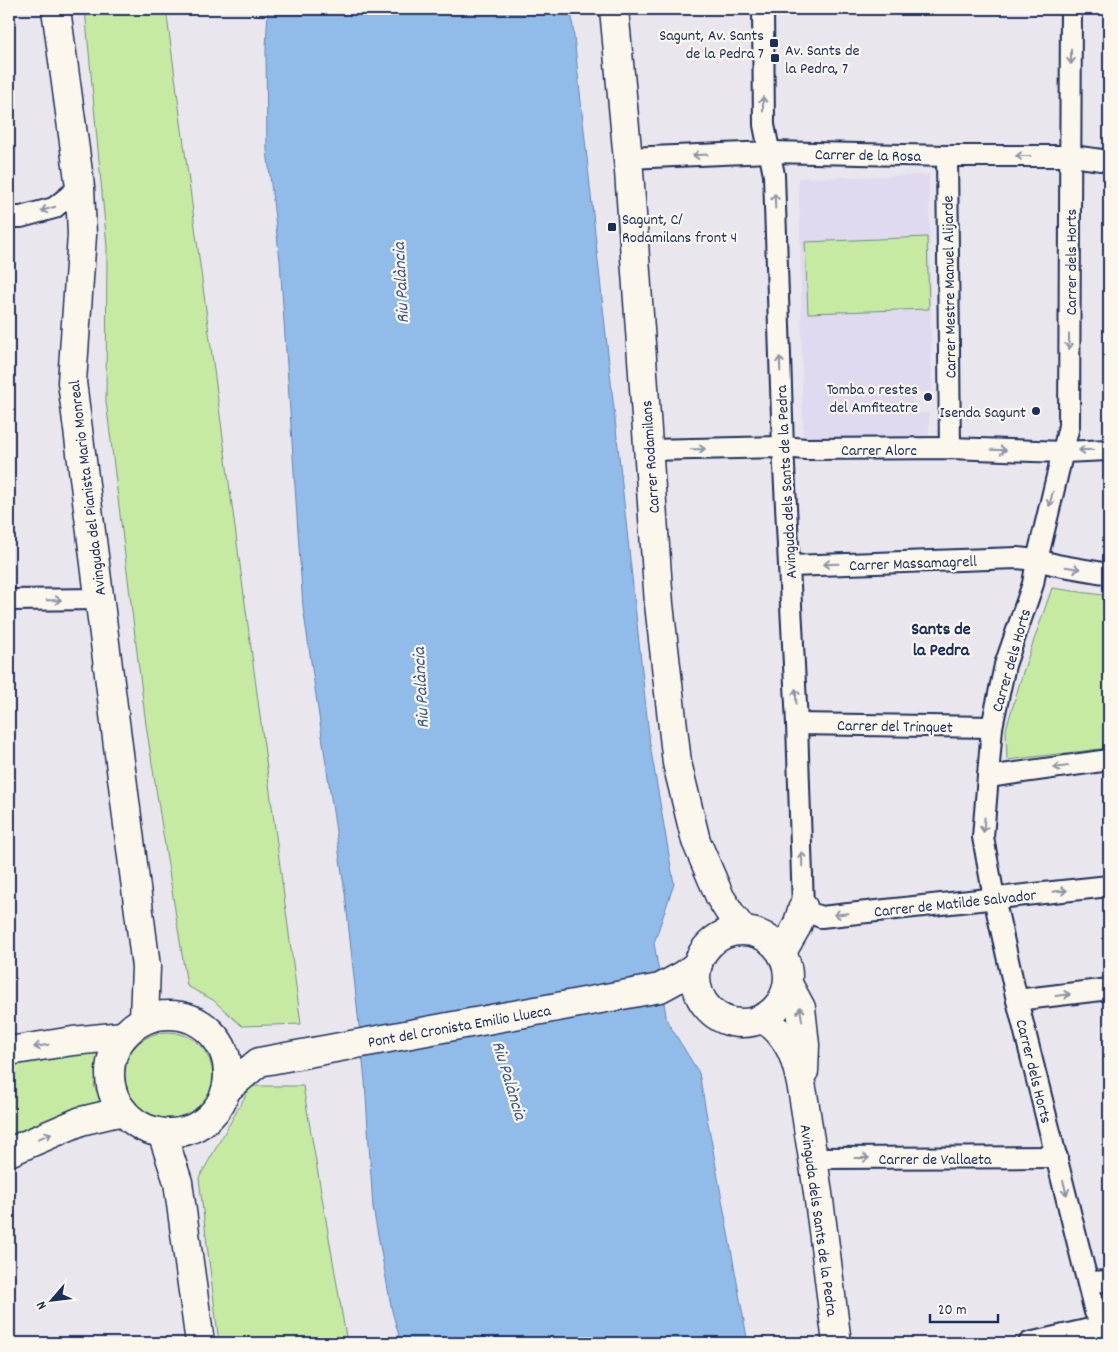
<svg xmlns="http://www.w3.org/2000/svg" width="1118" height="1352" viewBox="0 0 1118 1352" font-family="Dekko,sans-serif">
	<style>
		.built { fill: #dfdaef }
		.green { fill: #c7eaa3; stroke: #718c80 }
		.water { fill: #91bcea; stroke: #6284b2 }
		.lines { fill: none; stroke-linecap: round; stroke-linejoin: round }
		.street-casing { stroke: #1b2f5e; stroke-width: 24 }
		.secondary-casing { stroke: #1b2f5e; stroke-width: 31 }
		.street { stroke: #fbf7ec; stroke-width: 20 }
		.secondary { stroke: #fbf7ec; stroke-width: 28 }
		.oneway { stroke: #8b93a5 }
		.poi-dot { fill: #1b2f5e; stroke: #fbf7ec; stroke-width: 2 }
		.labels { text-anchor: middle; stroke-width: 4.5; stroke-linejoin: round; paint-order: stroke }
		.poi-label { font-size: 16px; fill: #1b2f5e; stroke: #fbf7ec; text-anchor: end }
		.street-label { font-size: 16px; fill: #1b2f5e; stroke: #fbf7ec }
		.water-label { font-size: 18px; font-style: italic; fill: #3e5988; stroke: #fbf7ec }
		.neighbourhood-label { font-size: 18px; font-weight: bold; fill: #1b2f5e; stroke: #fbf7ec }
	</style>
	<rect width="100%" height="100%" fill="#eae6ee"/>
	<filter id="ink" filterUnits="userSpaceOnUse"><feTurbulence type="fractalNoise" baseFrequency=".02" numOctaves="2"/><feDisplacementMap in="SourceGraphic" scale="10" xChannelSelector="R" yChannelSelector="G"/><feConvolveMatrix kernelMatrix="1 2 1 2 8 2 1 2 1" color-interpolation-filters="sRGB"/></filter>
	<g filter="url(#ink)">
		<path class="built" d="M929,175L932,391L914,392V413H929V437L803,439L800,226L798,178Z"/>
		<g class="green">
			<path d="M85,9H166L301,1024L242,1026L213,1000L187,986L146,725L106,401L107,247Z"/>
			<path d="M927,237L929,309L808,313L805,242Z"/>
			<path d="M1052,588L1109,596V748L1007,760L1006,729L1024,669Z"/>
			<circle cx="168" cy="1077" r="45"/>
			<path d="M103,1051L94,1086L103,1104L9,1141V1066Z"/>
			<path d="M251,1086H303L347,1343H219L199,1178Z"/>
		</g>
		<path class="water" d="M268,9H571L650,745L674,884L654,943L667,1021L699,1073L748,1343H401L392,1311L373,1208L365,1081L345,893L303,607L280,261L267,150L266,48Z"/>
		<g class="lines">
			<defs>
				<g id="street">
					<path d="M763,9L764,125L774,175L783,447L797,724L803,907L810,913L821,917L1109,886"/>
					<path d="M1071,9L1069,426L1037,560L1033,584L1005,665L992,727L983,837L994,898L1017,1000L1095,1312L1109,1327"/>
					<path d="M947,156L950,448"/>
					<path d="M627,158L770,152L947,156H1072L1109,161"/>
					<path d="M9,217H21L54,208L80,187"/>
					<path d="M649,450L783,447L806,449L950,448L1063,452L1109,450"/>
					<path d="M790,566L1017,558L1037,560L1057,565L1109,574"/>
					<path d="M9,600L99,599"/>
					<path d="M797,724L992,727"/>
					<path d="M988,777L1109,760"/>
					<path d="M1017,1000L1109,989"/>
					<path d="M813,1158L1057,1157"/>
					<path d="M1088,1282L1109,1281"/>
					<path d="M1029,1343L1108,1325"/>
				</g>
				<g id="secondary">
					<path d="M56,9L80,187L82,235L72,382L146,967L144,1019"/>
					<path d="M614,9L629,171L659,604L677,763L696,841L720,897L732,916L743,930"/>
					<circle cx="742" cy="977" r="46"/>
					<path d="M782,952L797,926L803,907"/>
					<path d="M788,984L801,1008L805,1045L804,1071"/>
					<circle cx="169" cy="1074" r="59"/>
					<path d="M761,1019C775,1024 786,1039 792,1052C802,1078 805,1107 809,1134C821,1204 828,1274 837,1343"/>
					<path d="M9,1051L73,1041L123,1036"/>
					<path d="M228,1088L259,1062L660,988L684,975L698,964"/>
					<path d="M162,1133L178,1182L200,1343"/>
					<path d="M9,1152L81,1121L123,1111"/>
				</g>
			</defs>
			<use href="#street" class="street-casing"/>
			<use href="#secondary" class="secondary-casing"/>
			<use href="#street" class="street"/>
			<use href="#secondary" class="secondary"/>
		</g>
		<defs><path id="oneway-shaft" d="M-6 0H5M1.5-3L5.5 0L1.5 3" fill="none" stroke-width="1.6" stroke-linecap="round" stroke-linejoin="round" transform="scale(1.25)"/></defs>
		<g class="oneway">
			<use href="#oneway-shaft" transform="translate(1071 57) rotate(90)"/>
			<use href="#oneway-shaft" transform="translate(763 104) rotate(-90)"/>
			<use href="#oneway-shaft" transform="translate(700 155) rotate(177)"/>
			<use href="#oneway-shaft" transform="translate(1023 156) rotate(180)"/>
			<use href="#oneway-shaft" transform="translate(775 201) rotate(-92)"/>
			<use href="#oneway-shaft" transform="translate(48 209) rotate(163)"/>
			<use href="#oneway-shaft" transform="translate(1069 342) rotate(90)"/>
			<use href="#oneway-shaft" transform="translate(780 364) rotate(-92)"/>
			<use href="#oneway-shaft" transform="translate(698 449) rotate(-1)"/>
			<use href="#oneway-shaft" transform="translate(999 450) rotate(2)"/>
			<use href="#oneway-shaft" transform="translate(1086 450) rotate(178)"/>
			<use href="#oneway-shaft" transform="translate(1051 499) rotate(104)"/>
			<use href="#oneway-shaft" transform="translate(831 564) rotate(178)"/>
			<use href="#oneway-shaft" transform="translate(1073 568) rotate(9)"/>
			<use href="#oneway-shaft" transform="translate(54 600) rotate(-1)"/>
			<use href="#oneway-shaft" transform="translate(796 696) rotate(-93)"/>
			<use href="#oneway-shaft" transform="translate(1061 767) rotate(172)"/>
			<use href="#oneway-shaft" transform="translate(984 825) rotate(94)"/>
			<use href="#oneway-shaft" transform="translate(802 859) rotate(-92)"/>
			<use href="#oneway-shaft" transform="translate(1060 891) rotate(-6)"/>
			<use href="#oneway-shaft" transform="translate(841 914) rotate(174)"/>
			<use href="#oneway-shaft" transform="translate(1063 995) rotate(-7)"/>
			<use href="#oneway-shaft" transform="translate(801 1014) rotate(-99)"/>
			<use href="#oneway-shaft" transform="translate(41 1046) rotate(171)"/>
			<use href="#oneway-shaft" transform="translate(45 1136) rotate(-22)"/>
			<use href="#oneway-shaft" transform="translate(862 1158)"/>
			<use href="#oneway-shaft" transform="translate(1065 1188) rotate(76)"/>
		</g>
	</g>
	<g class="poi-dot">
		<rect x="769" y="38" width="10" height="10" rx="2.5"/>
		<rect x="770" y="53" width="10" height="10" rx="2.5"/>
		<rect x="607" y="222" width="10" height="10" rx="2.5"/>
		<circle cx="928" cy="397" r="5"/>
		<circle cx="1036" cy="411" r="5"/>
	</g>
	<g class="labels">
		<g class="poi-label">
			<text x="764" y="40">Sagunt, Av. Sants<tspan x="764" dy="18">de la Pedra 7</tspan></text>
			<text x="785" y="55" text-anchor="start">Av. Sants de<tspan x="785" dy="18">la Pedra, 7</tspan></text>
			<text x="622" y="224" text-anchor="start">Sagunt, C/<tspan x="622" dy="18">Rodamilans front 4</tspan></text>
			<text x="918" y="394">Tomba o restes<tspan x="918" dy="18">del Amfiteatre</tspan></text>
			<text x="1026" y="417">Isenda Sagunt</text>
		</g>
		<g class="street-label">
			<text transform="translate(868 154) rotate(1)" y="6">Carrer de la Rosa</text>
			<text transform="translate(1070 262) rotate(-90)" y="6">Carrer dels Horts</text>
			<text transform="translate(948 287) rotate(-91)" y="6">Carrer Mestre Manuel Alijarde</text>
			<text x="879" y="455">Carrer Alorc</text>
			<text transform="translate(649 457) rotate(-94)" y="6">Carrer Rodamilans</text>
			<text transform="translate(785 482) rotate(-93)" y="6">Avinguda dels Sants de la Pedra</text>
			<text transform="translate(86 488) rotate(-97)" y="6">Avinguda del Pianista Mario Monreal</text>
			<text transform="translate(913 562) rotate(-2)" y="6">Carrer Massamagrell</text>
			<text transform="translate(1010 660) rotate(-74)" y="6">Carrer dels Horts</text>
			<text transform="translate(895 725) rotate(1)" y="6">Carrer del Trinquet</text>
			<text transform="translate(955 902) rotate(-6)" y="6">Carrer de Matilde Salvador</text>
			<text transform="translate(459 1025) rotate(-10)" y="6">Pont del Cronista Emilio Llueca</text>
			<text transform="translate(1035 1071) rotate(76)" y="6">Carrer dels Horts</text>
			<text x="935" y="1164">Carrer de Vallaeta</text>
			<text transform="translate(820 1220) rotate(82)" y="6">Avinguda dels Sants de la Pedra</text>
		</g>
		<g class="water-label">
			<text transform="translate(400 283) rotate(-93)" y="6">Riu Palància</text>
			<text transform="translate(420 688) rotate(-93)" y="6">Riu Palància</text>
			<text transform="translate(510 1080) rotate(73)" y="6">Riu Palància</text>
		</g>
		<g class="neighbourhood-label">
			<text x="941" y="634">Sants de<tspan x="941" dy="21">la Pedra</tspan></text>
		</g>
	</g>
	<rect width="1118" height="1352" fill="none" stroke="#fbf7ec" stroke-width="30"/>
	<rect x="15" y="15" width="1088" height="1322" fill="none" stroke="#1b2f5e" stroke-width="2" filter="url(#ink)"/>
	<g transform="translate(52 1300) rotate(242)" stroke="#fbf7ec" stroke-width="4" paint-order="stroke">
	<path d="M0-4L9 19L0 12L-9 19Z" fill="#1b2f5e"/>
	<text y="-8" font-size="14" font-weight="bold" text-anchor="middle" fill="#1b2f5e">N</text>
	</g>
	<path d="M930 1314v8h68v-8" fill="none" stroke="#1b2f5e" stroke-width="2.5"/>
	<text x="938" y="1314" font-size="15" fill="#1b2f5e" stroke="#fbf7ec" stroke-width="4" paint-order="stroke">20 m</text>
</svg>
